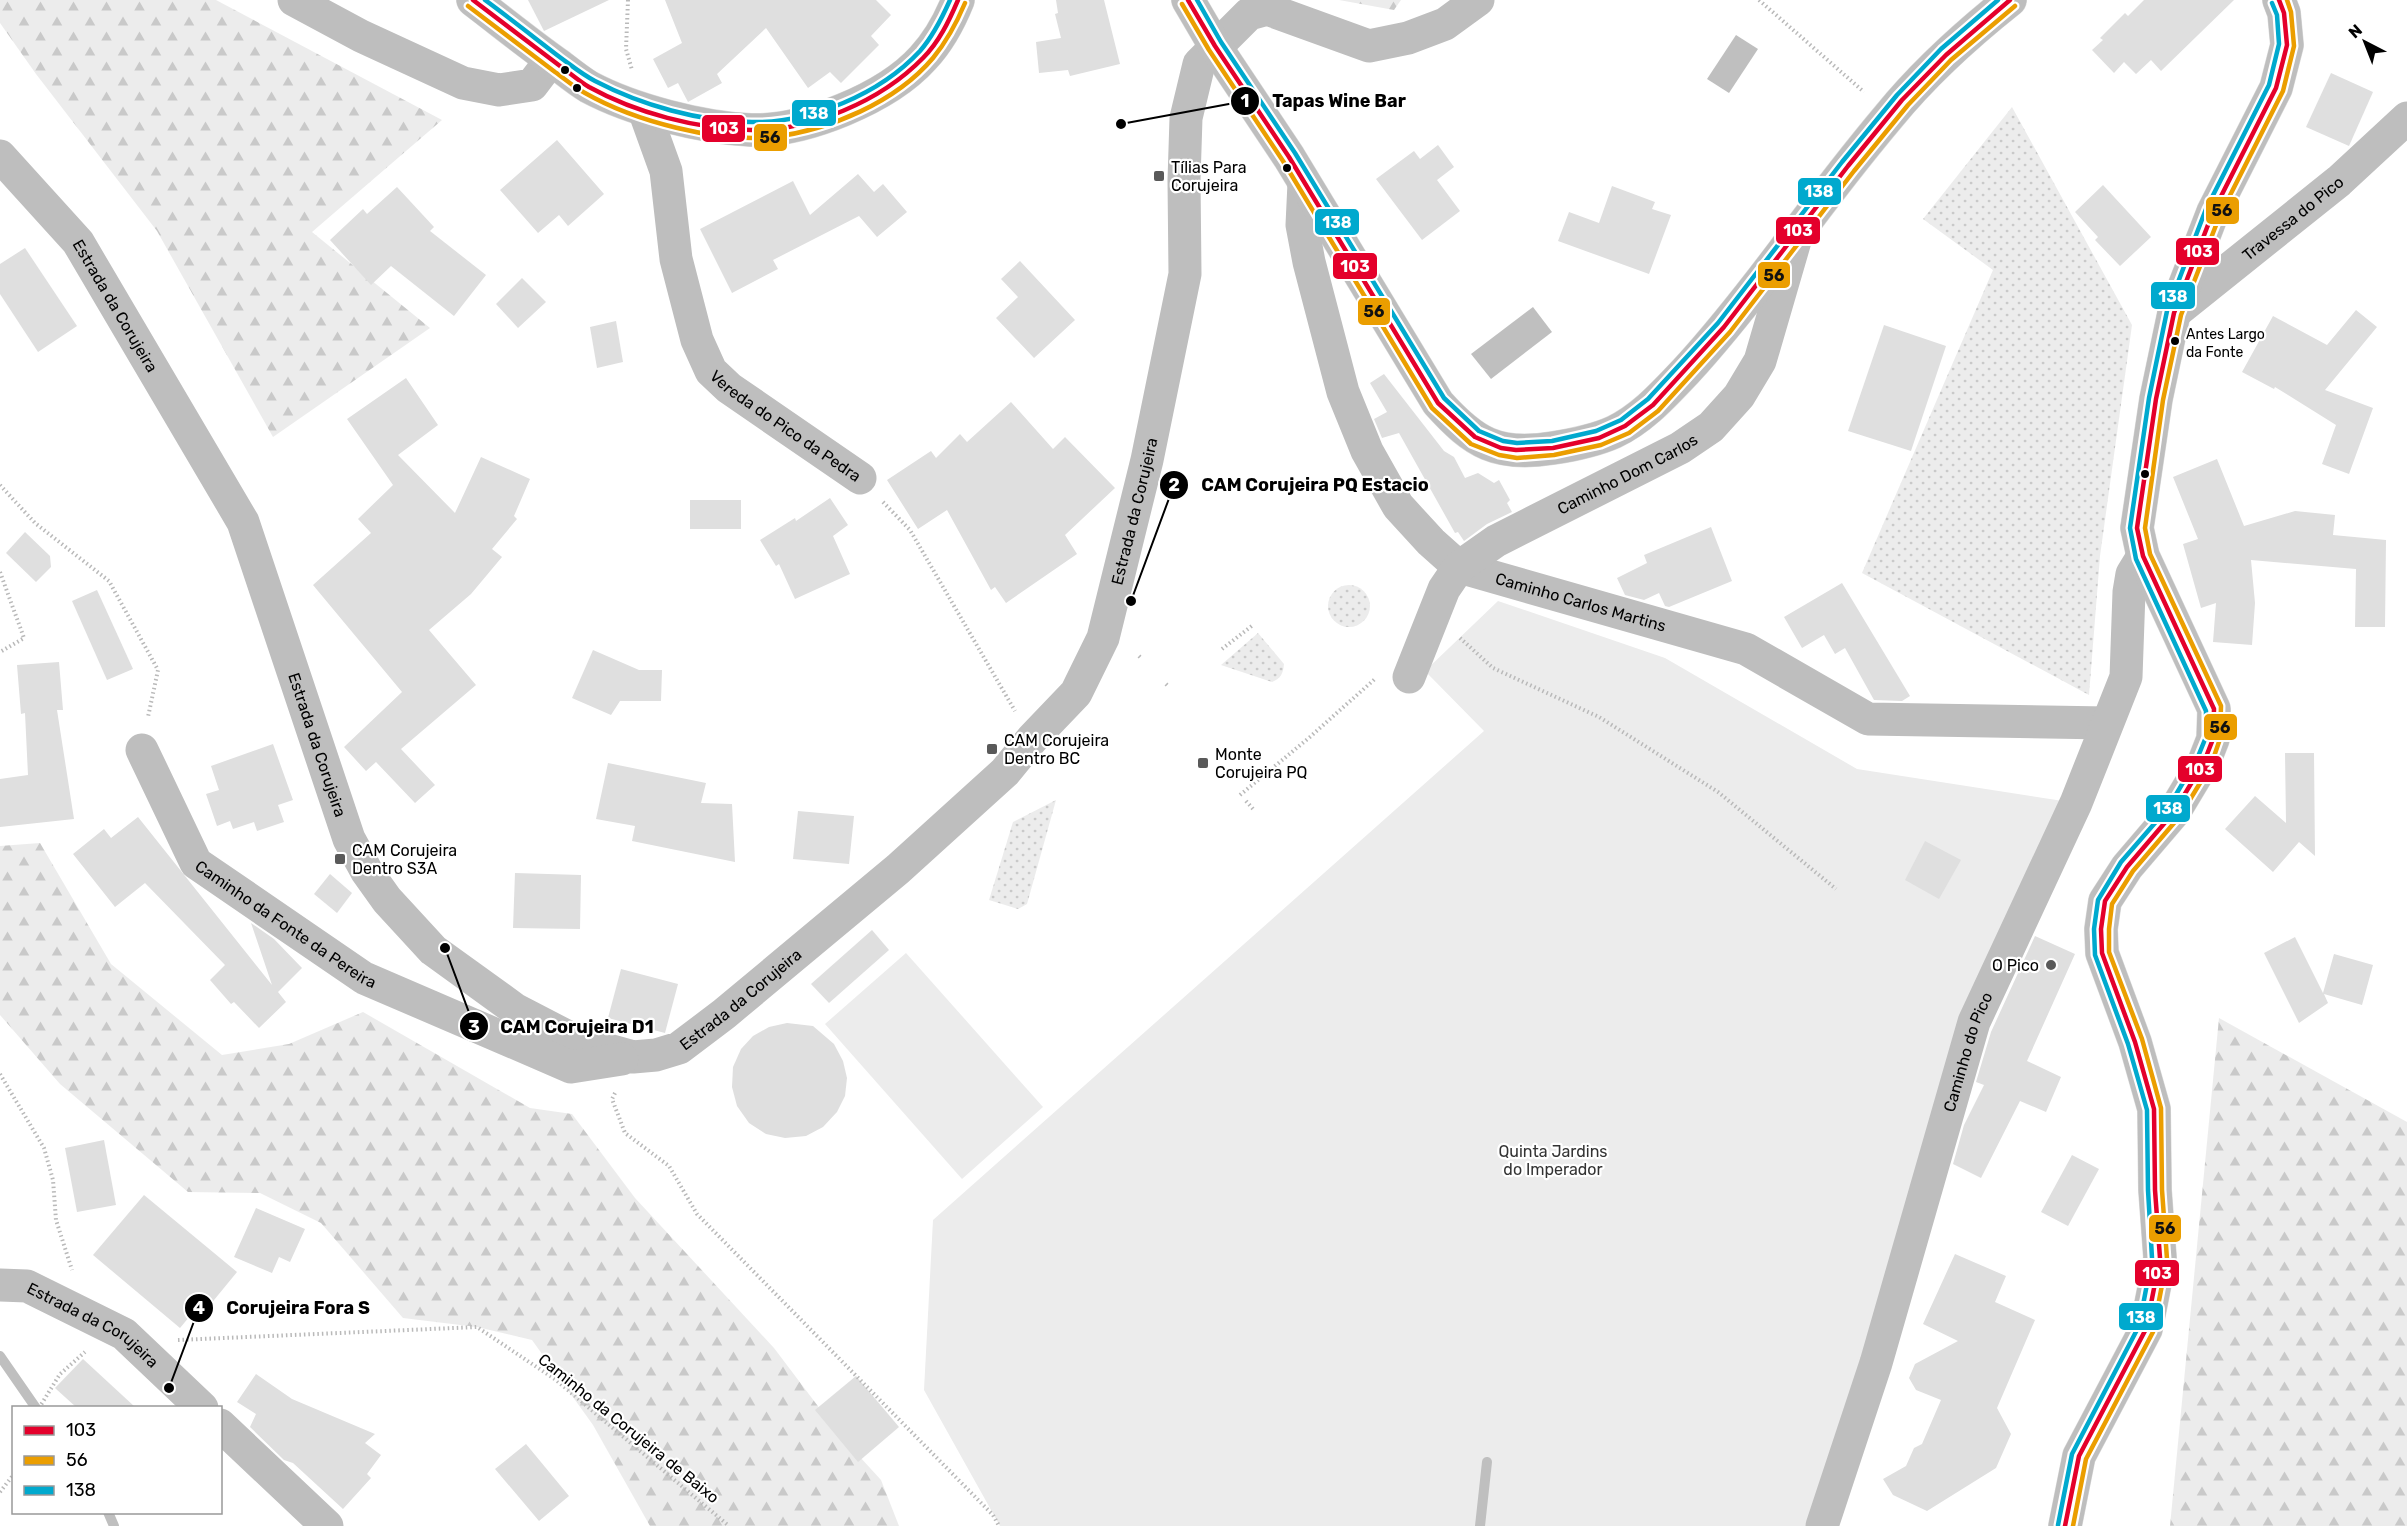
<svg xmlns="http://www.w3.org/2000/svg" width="2407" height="1526" viewBox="0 0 2407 1526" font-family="Rubik,sans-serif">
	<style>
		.grass { fill: url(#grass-dots) }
		.forest { fill: url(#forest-firs) }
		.green { fill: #ececec }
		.water { fill: #bfbfbf }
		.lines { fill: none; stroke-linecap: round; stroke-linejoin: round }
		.stream { stroke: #bfbfbf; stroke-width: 10 }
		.building { fill: #dfdfdf }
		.major-casing { stroke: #dbdbdb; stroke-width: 34 }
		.path { stroke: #b9b9b9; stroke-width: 4; stroke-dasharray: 1.5 3; stroke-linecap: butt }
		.minor { stroke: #bebebe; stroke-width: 33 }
		.major { stroke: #bebebe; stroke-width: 33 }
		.bus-1-casing { stroke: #fff; stroke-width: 9 }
		.bus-2-casing { stroke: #fff; stroke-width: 9 }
		.bus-3-casing { stroke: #fff; stroke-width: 9 }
		.bus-1 { stroke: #e4002b; stroke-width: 4.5 }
		.bus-2 { stroke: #eb9e00; stroke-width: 4.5 }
		.bus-3 { stroke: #00a9ce; stroke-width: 4.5 }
		.bus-dot { fill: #000; stroke: #fff; stroke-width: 2 }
		.poi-dot { fill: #595959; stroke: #fff; stroke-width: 2 }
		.labels { text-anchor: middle; stroke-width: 4.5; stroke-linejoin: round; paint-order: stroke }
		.bus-label { font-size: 14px; fill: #000; stroke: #fff; text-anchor: start }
		.poi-label { font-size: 16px; fill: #000; stroke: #fff; text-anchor: start }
		.street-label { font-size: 16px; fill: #000; stroke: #fff }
		.park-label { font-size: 16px; fill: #333; stroke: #fff }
		.leader { fill: none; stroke: #000; stroke-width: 2 }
		.callout-dot { fill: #000; stroke: #fff; stroke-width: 2 }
		.mark-label { font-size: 18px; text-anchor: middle; font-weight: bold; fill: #fff }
		.callout-label { font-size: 18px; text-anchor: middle; font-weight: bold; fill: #000; stroke: #fff; stroke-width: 4.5; stroke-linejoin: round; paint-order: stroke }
		.line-badge { stroke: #fff; stroke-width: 2 }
		.badge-label { font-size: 16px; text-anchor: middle; font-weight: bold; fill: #fff }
		.pale-badge-label { font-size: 16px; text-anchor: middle; font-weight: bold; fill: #111 }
	</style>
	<defs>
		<pattern id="grass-dots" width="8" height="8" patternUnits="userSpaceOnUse" patternTransform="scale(1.5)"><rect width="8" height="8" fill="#ececec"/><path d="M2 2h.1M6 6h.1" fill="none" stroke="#c9c9c9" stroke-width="1.8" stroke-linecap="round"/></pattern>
		<pattern id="forest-firs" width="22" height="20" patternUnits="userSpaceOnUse" patternTransform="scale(1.5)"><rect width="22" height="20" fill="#ececec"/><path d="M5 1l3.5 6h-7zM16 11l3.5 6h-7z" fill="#c9c9c9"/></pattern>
	</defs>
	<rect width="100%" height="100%" fill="#fff"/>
	<g class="grass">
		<path d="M2012,107L2132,325L2100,556L2089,695L1862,573L1993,270L1923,219Z"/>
		<circle cx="1349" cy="606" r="21"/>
		<path d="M1258,633L1284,664C1283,674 1281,678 1272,682L1221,665Z"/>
		<path d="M1056,800L1027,904L1018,909L989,900L1013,822Z"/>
	</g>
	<g class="forest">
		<path d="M0,0H216L442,120L312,232L430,328L273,437L157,231L36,74L0,23Z"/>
		<path d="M1339,0H1401L1394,10Z"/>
		<path d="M40,843L111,964L222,1055L289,1044L363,1012L530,1108L572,1114L635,1198L774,1348L839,1434L881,1480L899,1526H650L593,1425L532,1340L477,1327L403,1318L321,1223L260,1193L188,1192L60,1084L0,1015V846Z"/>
		<path d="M2219,1018L2407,1122V1526H2170Z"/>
	</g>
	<g class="green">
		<path d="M1498,601L1665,658L1857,769L2076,803L1974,1022L1822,1526H1000L924,1390L933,1220L1484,731L1425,671Z"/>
		<path d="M906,953L1043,1107L962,1179L825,1024Z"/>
	</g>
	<g class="water">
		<path d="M1736,35L1758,49L1729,93L1707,79Z"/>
		<path d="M1533,307L1552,332L1491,379L1471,354Z"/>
	</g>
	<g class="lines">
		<g class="stream">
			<path d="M0,1356L36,1408"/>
			<path d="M108,1512L114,1526"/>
			<path d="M1480,1526L1487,1462"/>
		</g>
	</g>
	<g class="building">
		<path d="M528,0H609L544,31Z"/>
		<path d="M665,0H876L891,15L871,36L879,45L841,83L830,72L808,88L766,28L717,74L722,83L688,102L678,83L668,88L653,59L682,43Z"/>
		<path d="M1056,0H1104L1120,64L1070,76L1068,70L1039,73L1036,42L1061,38L1055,14L1058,13Z"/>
		<path d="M2144,0H2234L2161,71L2151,60L2136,74L2124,62L2114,73L2092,50L2103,40L2100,38L2125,13L2128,16Z"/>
		<path d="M2331,73L2373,92L2349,146L2306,127Z"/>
		<path d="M557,140L604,194L568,226L559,215L538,233L500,190Z"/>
		<path d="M1438,145L1454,167L1437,180L1460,211L1422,240L1376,179L1414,151L1420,159Z"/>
		<path d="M858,174L874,192L883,184L907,212L877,237L859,216L773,260L778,269L732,293L700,229L793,181L810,215Z"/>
		<path d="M2103,185L2151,237L2120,266L2095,240L2098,237L2075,212Z"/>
		<path d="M1612,186L1655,202L1652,209L1671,215L1649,274L1558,241L1569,212L1599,223Z"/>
		<path d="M397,187L434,227L430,231L486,275L454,316L391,266L371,285L330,240L363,209L367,214Z"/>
		<path d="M25,248L77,326L38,352L0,294V264Z"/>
		<path d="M1020,261L1075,320L1034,358L996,318L1018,297L1001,279Z"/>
		<path d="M522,278L546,302L518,328L496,304Z"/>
		<path d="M2356,310L2377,327L2325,390L2373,408L2349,474L2322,464L2336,425L2275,387L2274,389L2242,372L2273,316L2327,345Z"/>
		<path d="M616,321L623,362L597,368L590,327Z"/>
		<path d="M1884,325L1946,346L1911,451L1848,431Z"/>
		<path d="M1384,374L1444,451L1454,457L1465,478L1478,473L1494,483L1499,480L1510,500L1507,503L1512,512L1487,524L1464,541L1458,532L1455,533L1399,433L1382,438L1374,419L1387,412L1370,383Z"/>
		<path d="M406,378L438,425L398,455L455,513L481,457L530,479L514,516L517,519L492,549L502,557L471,594L429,630L476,685L401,749L435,785L415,803L376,762L366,771L344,747L402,692L313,585L371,533L358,519L393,485L347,419Z"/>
		<path d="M1011,402L1053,449L1065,437L1115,488L1065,535L1077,554L1006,603L995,587L991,590L947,510L918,529L887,480L931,451L936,458L960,434L967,442Z"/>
		<path d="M2217,459L2244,526L2295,511L2335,515L2333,535L2386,540L2385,627H2355L2356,569L2251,560L2255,603L2252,645L2213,642L2216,603L2201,608L2183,544L2198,539L2173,477Z"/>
		<path d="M830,498L848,525L833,536L850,574L795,599L779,564L776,566L760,540L795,518L796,521Z"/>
		<rect x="690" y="500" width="51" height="29"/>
		<path d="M1711,527L1732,581L1669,607L1665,606L1659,593L1644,600L1625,595L1617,578L1647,563L1644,555Z"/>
		<path d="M25,532L50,556L51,567L36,582L6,553Z"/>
		<path d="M1842,583L1910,696L1902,701L1874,700L1845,648L1835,654L1824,635L1802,648L1784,617Z"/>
		<path d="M97,590L133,669L107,680L72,601Z"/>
		<path d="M593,650L639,670H662L661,701H620L611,715L572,698Z"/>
		<path d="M59,662L63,710H57L74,819L0,827V779L28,775L25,713L21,714L17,665Z"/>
		<path d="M273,744L293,800L278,805L284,822L257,831L254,822L233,829L230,821L217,826L206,794L219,790L211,766Z"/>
		<path d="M2285,753H2314L2315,856L2299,842L2273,872L2225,829L2255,796L2286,823Z"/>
		<path d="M608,763L706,783L701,803L732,804L735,862L632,841L635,826L596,819Z"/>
		<path d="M798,811L854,816L849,864L793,859Z"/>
		<path d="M138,817L272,985L251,923L274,939L302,968L278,992L286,1002L259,1028L234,1002L231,1004L210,980L225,965L145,883L115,907L73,854L104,829L111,838Z"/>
		<path d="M1925,841L1961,860L1939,899L1905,880Z"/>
		<path d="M515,873L581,875L580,929L513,928Z"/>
		<path d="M330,874L352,893L337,913L314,894Z"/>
		<path d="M872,930L889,950L829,1003L811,984Z"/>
		<path d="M2035,936L2075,954L2027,1061L2061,1077L2046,1112L2020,1101L1981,1178L1953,1164L1964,1125L1984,1085L1976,1082L1991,1032Z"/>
		<path d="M2295,937L2323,993L2334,954L2373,965L2362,1005L2324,994L2328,1003L2299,1023L2264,953Z"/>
		<path d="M621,969L678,984L665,1033L608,1018Z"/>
		<path d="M787,1023L813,1026L834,1044L843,1061L847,1078L845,1096L837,1112L823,1127L806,1136L785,1138L766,1134L749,1123L737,1106L732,1087L733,1067L741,1049L753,1036L769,1027Z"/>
		<path d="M104,1140L116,1205L77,1212L65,1148Z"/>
		<path d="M2072,1155L2099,1169L2068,1226L2041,1212Z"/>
		<path d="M144,1195L237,1272L205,1311L199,1305L180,1328L93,1255Z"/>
		<path d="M256,1208L305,1229L290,1262L279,1257L272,1273L234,1257Z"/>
		<path d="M1955,1254L2006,1276L1995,1302L2035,1320L1997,1408L2011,1434L1996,1468L1927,1511L1893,1495L1883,1479L1906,1466L1914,1448L1922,1444L1941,1400L1916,1390L1909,1378L1915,1364L1958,1341L1923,1324Z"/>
		<path d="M83,1359L135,1407H76L55,1388Z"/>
		<path d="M256,1374L292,1399L375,1434L365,1443L381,1455L367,1474L371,1478L343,1509L293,1463L284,1460L250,1427L256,1414L237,1402Z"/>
		<path d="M856,1376L899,1427L858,1462L815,1410Z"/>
		<path d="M526,1444L569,1496L539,1521L495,1469Z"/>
	</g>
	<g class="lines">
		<defs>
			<g id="major">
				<path d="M473,0C502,22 530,45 560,66C569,73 579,81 589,87C632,110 702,128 751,130C804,132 887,98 923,58C938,42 950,20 958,0"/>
				<path d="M1188,0L1215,46L1289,157L1438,403C1474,443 1497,457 1553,448C1573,445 1594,441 1614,432C1643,418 1664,394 1686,371C1721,333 1752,293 1783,252C1817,206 1852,160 1889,116C1924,73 1966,35 2010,0"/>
				<path d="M2065,1526L2079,1456L2146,1329L2160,1258L2155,1190L2154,1109L2135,1042L2102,953L2101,929L2105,901L2127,867L2174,812L2204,762L2213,739L2214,709L2143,556L2137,528L2156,399L2174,313L2213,212L2276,88L2287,45L2284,13L2279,0"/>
			</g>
		</defs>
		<use href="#major" class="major-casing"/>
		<g class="path">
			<path d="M628,0L626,49L632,70"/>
			<path d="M1759,0L1864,92"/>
			<path d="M0,485L35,523L109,581L158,670L148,717"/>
			<path d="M883,502L910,530L1015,711"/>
			<path d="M0,572L24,638L0,652"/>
			<path d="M1460,638L1493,668L1599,717L1718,792L1836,889"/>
			<path d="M1222,649L1253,625"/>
			<path d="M1139,656L1142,659"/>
			<path d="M1166,684L1168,686"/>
			<path d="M1240,795L1310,737L1376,678"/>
			<path d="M1246,801L1254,810"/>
			<path d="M0,1074L44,1148L53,1180L56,1220L72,1270"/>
			<path d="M615,1093L612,1099L625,1133L669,1166L697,1214L993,1515L999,1526"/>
			<path d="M178,1340L477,1327L556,1380L729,1526"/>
			<path d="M39,1408L60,1374L85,1352"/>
			<path d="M0,1492L14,1474"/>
		</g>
		<g class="minor">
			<path d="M294,0L361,36L463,83L499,90L532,85L551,60"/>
			<path id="s1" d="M644,110L666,171L676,259L697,340L711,371L729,388L860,478"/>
			<path id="s2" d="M0,156L78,242L243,522L349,839L367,872L387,900L433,950L516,1010L576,1041L633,1057L656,1055L679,1048L724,1014L898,869L1005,772L1032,739L1076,693L1103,638L1147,460L1185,274L1184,180L1186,118L1199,64L1249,14L1267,9L1369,46L1408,38L1445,24L1478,0"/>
			<path id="s3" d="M1304,183L1302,225L1309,262L1343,392L1367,451L1398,506L1431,542L1459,567L1746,649L1868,719L2107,723"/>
			<path id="s4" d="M2174,313L2339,181L2407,118"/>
			<path id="s5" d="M1409,677L1444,589L1459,567L1496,541L1680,448L1711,427L1739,396L1760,361L1797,234"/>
			<path id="s6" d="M142,750L196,863L364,978L571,1067L622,1059"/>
			<path id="s7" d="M0,1285L27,1286L124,1334L202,1408"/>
			<path d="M220,1425L327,1526"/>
			<path id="s8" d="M1822,1526L1876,1363L1974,1022L2076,803L2126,677L2129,592L2132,574L2143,556"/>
		</g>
		<use href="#major" class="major"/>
		<defs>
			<g id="bus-1">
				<path d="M473,0C502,22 531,44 560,66C570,73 579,81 589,87C636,113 697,129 751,130C811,131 881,101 923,58C939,42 949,21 958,0"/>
				<path d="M1188,0L1215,46L1289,157L1438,403L1475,437L1501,448L1516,450L1553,448L1599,438L1625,426L1653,405L1724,327L1848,166L1902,100L1946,55L2010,0"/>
				<path d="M2065,1526L2079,1456L2146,1329L2160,1258L2155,1190L2154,1109L2135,1042L2102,953L2101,929L2105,901L2127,867L2174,812L2204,762L2213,739L2214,709L2143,556L2137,528L2156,399L2174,313L2213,212L2276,88L2287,45L2284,13L2279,0"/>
			</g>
			<g id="bus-2">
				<path d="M1182,4L1209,50L1283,161L1432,408L1471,444L1499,455L1517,458L1554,455L1601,445L1629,433L1658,411L1730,332L1854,171L1908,105L1951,60L2015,6"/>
				<path d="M468,6C497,28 526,50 555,72C565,79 574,87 585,93C634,121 717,143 773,137C830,130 896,102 933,58C947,41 957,22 965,3"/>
				<path d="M2073,1526L2086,1459L2153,1332L2167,1259L2162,1190L2161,1108L2142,1039L2109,952V929L2112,904L2133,871L2180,816L2211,765L2220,739L2221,706L2150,554L2145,528L2163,400L2181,315L2220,215L2283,91L2294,46L2291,12L2287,0"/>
			</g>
			<g id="bus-3">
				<path d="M485,0C511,19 536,39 561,58C572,66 583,75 595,81C641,105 700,122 752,122C811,123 880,94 920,51C933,36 942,18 950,0"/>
				<path d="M1197,0L1221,42L1295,153L1444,398L1479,431L1503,441L1517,443L1552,441L1596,431L1621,420L1648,399L1718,323L1842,162L1897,95L1941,49L1998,0"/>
				<path d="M2058,1525L2072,1454L2139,1326L2152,1258L2148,1190L2147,1110L2128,1044L2095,955L2094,929L2098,900L2121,862L2168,808L2197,759L2206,737V711L2136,559L2130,528L2149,398L2167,311L2206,209L2269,85L2279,44L2277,15L2272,3"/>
			</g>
		</defs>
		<use href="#bus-1" class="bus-1-casing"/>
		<use href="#bus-2" class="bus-2-casing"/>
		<use href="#bus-3" class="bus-3-casing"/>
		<use href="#bus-1" class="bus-1"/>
		<use href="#bus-2" class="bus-2"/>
		<use href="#bus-3" class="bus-3"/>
	</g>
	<g class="bus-dot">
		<circle cx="565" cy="70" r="5"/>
		<circle cx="577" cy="88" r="5"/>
		<circle cx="1287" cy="168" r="5"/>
		<circle cx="2175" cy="341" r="5"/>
		<circle cx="2145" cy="474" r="5"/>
	</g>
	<g class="poi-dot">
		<rect x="1153" y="170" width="12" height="12" rx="3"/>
		<rect x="986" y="743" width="12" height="12" rx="3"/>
		<rect x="1197" y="757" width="12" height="12" rx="3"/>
		<rect x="334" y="853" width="12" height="12" rx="3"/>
		<circle cx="2051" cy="965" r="6"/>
	</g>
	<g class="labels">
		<g class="bus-label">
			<text x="2186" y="339">Antes Largo<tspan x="2186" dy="18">da Fonte</tspan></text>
		</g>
		<g class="poi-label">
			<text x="1171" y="173">Tílias Para<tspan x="1171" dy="18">Corujeira</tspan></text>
			<text x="1004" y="746">CAM Corujeira<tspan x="1004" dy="18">Dentro BC</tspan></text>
			<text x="1215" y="760">Monte<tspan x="1215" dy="18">Corujeira PQ</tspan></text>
			<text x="352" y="856">CAM Corujeira<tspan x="352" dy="18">Dentro S3A</tspan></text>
			<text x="2039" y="971" text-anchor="end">O Pico</text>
		</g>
		<g class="street-label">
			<text dy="6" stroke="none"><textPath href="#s4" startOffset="152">Travessa do Pico</textPath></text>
			<text dy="6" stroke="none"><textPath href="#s2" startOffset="190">Estrada da Corujeira</textPath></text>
			<text dy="6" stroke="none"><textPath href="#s1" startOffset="364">Vereda do Pico da Pedra</textPath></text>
			<text dy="6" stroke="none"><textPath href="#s5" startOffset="314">Caminho Dom Carlos</textPath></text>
			<text dy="6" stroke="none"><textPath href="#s2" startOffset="1917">Estrada da Corujeira</textPath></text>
			<text dy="6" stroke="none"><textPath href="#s3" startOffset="554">Caminho Carlos Martins</textPath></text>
			<text dy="6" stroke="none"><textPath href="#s2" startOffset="676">Estrada da Corujeira</textPath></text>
			<text dy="6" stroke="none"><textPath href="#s6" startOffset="234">Caminho da Fonte da Pereira</textPath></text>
			<text dy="6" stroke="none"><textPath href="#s2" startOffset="1270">Estrada da Corujeira</textPath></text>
			<text dy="6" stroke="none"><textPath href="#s8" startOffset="496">Caminho do Pico</textPath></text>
			<text dy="6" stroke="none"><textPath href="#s7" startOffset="104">Estrada da Corujeira</textPath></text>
			<text transform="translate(629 1428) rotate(39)" y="6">Caminho da Corujeira de Baixo</text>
		</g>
		<g class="park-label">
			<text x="1553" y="1157">Quinta Jardins<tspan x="1553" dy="18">do Imperador</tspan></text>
		</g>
	</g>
	<path class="leader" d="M1121 124L1245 101M1131 601L1174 485M445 948L474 1026M169 1388L199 1308"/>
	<g class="callout-dot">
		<circle cx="1121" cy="124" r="6"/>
		<circle cx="1131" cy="601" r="6"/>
		<circle cx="445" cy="948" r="6"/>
		<circle cx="169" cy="1388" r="6"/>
		<circle cx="1245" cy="101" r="15"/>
		<circle cx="1174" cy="485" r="15"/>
		<circle cx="474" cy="1026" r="15"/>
		<circle cx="199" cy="1308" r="15"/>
	</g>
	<g class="mark-label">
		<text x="1245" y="107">1</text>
		<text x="1174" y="491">2</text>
		<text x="474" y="1033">3</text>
		<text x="199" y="1314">4</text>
	</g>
	<g class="callout-label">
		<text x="1339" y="107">Tapas Wine Bar</text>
		<text x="1315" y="491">CAM Corujeira PQ Estacio</text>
		<text x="577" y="1033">CAM Corujeira D1</text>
		<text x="298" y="1314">Corujeira Fora S</text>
	</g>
	<g class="line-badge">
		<rect x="791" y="99" width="46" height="28" rx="6" fill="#00a9ce"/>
		<rect x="701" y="114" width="45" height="29" rx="6" fill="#e4002b"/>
		<rect x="753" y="123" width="35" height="29" rx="6" fill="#eb9e00"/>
		<rect x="1797" y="177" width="45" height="29" rx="6" fill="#00a9ce"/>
		<rect x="2205" y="196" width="35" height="29" rx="6" fill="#eb9e00"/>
		<rect x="1314" y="208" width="46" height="28" rx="6" fill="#00a9ce"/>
		<rect x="1775" y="216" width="46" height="29" rx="6" fill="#e4002b"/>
		<rect x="2175" y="237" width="45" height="29" rx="6" fill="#e4002b"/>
		<rect x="1332" y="252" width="46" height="28" rx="6" fill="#e4002b"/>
		<rect x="1757" y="261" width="34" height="28" rx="6" fill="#eb9e00"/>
		<rect x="2150" y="281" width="46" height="29" rx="6" fill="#00a9ce"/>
		<rect x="1357" y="297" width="34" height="29" rx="6" fill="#eb9e00"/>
		<rect x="2203" y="713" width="35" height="28" rx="6" fill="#eb9e00"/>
		<rect x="2177" y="755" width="46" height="28" rx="6" fill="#e4002b"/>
		<rect x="2145" y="794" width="46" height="29" rx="6" fill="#00a9ce"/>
		<rect x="2148" y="1214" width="34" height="29" rx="6" fill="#eb9e00"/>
		<rect x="2134" y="1259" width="46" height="28" rx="6" fill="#e4002b"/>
		<rect x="2118" y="1302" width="46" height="29" rx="6" fill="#00a9ce"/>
	</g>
	<g class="badge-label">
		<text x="814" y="119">138</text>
		<text x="724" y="134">103</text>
		<text x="1819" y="197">138</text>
		<text x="1337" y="228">138</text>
		<text x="1798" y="236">103</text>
		<text x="2198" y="257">103</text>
		<text x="1355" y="272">103</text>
		<text x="2173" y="302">138</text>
		<text x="2200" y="775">103</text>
		<text x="2168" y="814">138</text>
		<text x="2157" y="1279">103</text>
		<text x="2141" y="1323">138</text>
	</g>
	<g class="pale-badge-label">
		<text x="770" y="143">56</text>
		<text x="2222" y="216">56</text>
		<text x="1774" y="281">56</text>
		<text x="1374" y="317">56</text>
		<text x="2220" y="733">56</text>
		<text x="2165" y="1234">56</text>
	</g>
	<rect x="12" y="1406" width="210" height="108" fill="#ffffff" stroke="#999999" stroke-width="1.5"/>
	<rect x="24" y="1426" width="30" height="9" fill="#e4002b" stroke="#999999" stroke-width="1.5"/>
	<text x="66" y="1436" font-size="18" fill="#000000">103</text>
	<rect x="24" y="1456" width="30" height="9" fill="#eb9e00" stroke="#999999" stroke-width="1.5"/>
	<text x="66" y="1466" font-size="18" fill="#000000">56</text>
	<rect x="24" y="1486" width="30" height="9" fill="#00a9ce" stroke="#999999" stroke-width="1.5"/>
	<text x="66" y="1496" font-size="18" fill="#000000">138</text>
	<g transform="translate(2365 42) rotate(318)" stroke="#ffffff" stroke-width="4.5" paint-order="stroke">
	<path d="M0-4.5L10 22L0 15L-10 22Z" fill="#000000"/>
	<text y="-9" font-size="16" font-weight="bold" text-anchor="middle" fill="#000000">N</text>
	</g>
</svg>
